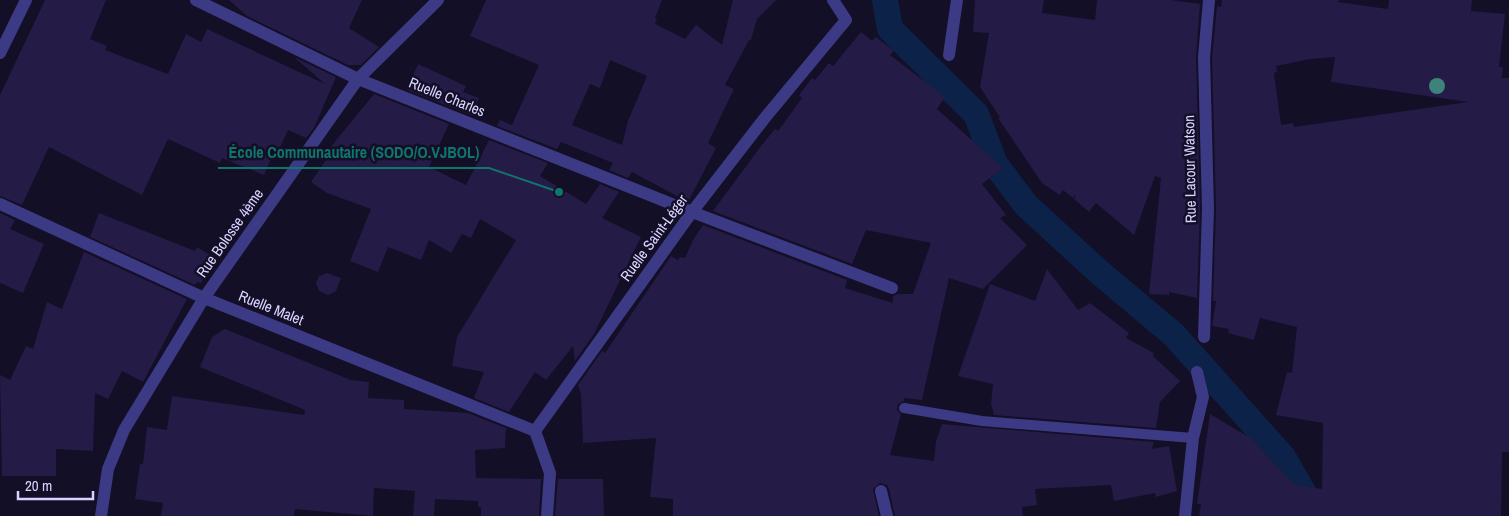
<svg xmlns="http://www.w3.org/2000/svg" width="1509" height="516" viewBox="0 0 1509 516" font-family="'Archivo Narrow',sans-serif">
	<style>
		.lines { fill: none; stroke-linecap: round; stroke-linejoin: round }
		.canal { stroke: #0c2248; stroke-width: 26 }
		.building { fill: #241b47; fill-rule: evenodd }
		.service { stroke: #3d3a85; stroke-width: 10 }
		.minor { stroke: #3d3a85; stroke-width: 12 }
		.tree { fill: #3d827b }
		.labels { text-anchor: middle; stroke-width: 5; stroke-linejoin: round; paint-order: stroke }
		.street-label { font-size: 15px; fill: #d9d4ff; stroke: #130f26 }
		.leader { fill: none; stroke: #0f766e; stroke-width: 2 }
		.callout-dot { fill: #0f766e; stroke: #130f26; stroke-width: 2 }
		.callout-label { font-size: 16px; text-anchor: middle; font-weight: bold; fill: #0f766e; stroke: #130f26; stroke-width: 5; stroke-linejoin: round; paint-order: stroke }
	</style>
	<rect width="100%" height="100%" fill="#130f26"/>
	<g class="lines">
		<path class="canal" d="M885,0L890,29L976,114L995,164L1026,205L1099,272L1174,335L1283,457L1317,516"/>
	</g>
	<g class="building">
		<path d="M45,0H106L90,39L107,46L105,50L168,74L186,34L201,42L207,29L325,84L294,57L336,77L314,128L306,138L288,130L276,156L273,154L264,175L222,158L220,163L168,139L142,195L49,147L22,205L0,196V95Z"/>
		<path d="M229,0H362L349,28L379,47L361,65H348L247,16Z"/>
		<path d="M486,0H662L655,18L657,19L655,24L685,39L696,25L722,45L733,0H776L757,19L751,40H749L725,85L734,89L708,143L716,148L688,202L632,172L628,178L609,170L613,163L561,142L557,149L497,126L500,120L512,125L539,65L470,36ZM610,60L647,76L628,121L622,145L572,125L590,84L600,88Z"/>
		<path d="M975,0H1044L1042,13L1095,20L1097,0H1171L1200,4L1196,57L1200,209L1197,298L1169,292V295L1149,294L1161,178L1155,176L1134,235L1096,203L1089,212L1074,199L1076,194L1073,198L1063,190L1060,195L1042,183L998,118L1000,117L980,87L989,33L973,32Z"/>
		<path d="M1222,0H1339L1338,2L1388,9L1389,0H1472L1471,11L1505,14L1499,67H1503L1502,78H1509V452H1502L1501,516H1199L1201,504H1197L1210,414L1252,439L1293,484L1322,489L1323,423L1276,415L1287,372L1292,373L1297,327L1260,318L1254,340L1228,333L1229,329L1212,326L1216,301H1213L1216,209L1212,57L1217,6L1221,7ZM1335,57L1331,82L1468,102L1294,127L1293,123L1281,125L1274,73L1277,72L1276,66L1310,59Z"/>
		<path d="M861,32L872,41L876,37L894,51L890,55L945,97L937,109L1003,168L982,184L1006,215L1000,218L1027,245L983,289L949,278L922,400L904,398V401L898,404L897,410L901,414L890,455L934,461L936,441L942,424L1154,442L1152,449L1169,446L1177,491L1156,497L1155,493L1114,501L1111,485L1035,489L1037,505L1022,507L1023,516H895L889,489L887,485L880,483L873,489L879,516H673V499L650,497L656,438L583,443L581,394L578,385L602,351L605,353L671,256L678,260L680,257L685,258L693,240L703,225L847,280L845,288L893,303V296L898,294H913L931,243L866,230L852,264L713,211L761,146L775,129L778,131L802,98L799,95L812,78L815,80L829,63L833,66Z"/>
		<path d="M418,64L466,86L463,92L479,98L471,115L407,90Z"/>
		<path d="M374,94L449,124L429,167L466,185L489,140L548,163L540,176L586,204L600,184L619,192L602,218L641,237L594,334L575,361L573,346L546,380L535,372L509,412L474,398L484,372L452,366L457,337L516,240L480,219L471,238L462,234L451,253L429,240L421,260L388,247L378,272L350,261L371,209L327,193L311,182L332,151L329,149Z"/>
		<path d="M0,213L15,220L10,229L44,244L23,293L0,283Z"/>
		<path d="M99,213L195,251L197,247L215,258L201,283L197,282L195,285L90,237Z"/>
		<path d="M84,252L187,299L143,382L122,371L108,399L95,393L93,451L56,449V476H2L0,375L10,380L26,346L33,349L47,302L62,309Z"/>
		<path d="M1047,269L1078,310L1090,303L1129,333L1126,338L1154,353L1153,356L1180,381L1160,402L1156,428L994,415L991,404L993,384L958,376L990,284L1035,301Z"/>
		<path d="M327,273L341,278L336,291L328,295L319,291L316,283L319,276Z"/>
		<path d="M225,329L351,380L369,382L368,398L404,400V409L468,413L506,428L505,448L475,450L476,478L541,479L539,516H481V507H478V501L435,499L434,516H413L415,491L374,488L373,516L295,509L294,516H161L163,503L135,499L140,464H143L147,427L167,430L172,396L304,415L305,410L200,367L212,337Z"/>
		<path d="M558,479H603L604,516H555Z"/>
	</g>
	<g class="lines">
		<path class="service" d="M904,408L982,421L1193,438"/>
		<g class="minor">
			<path d="M196,0L358,79L692,212L892,288"/>
			<path d="M0,53L26,0"/>
			<path d="M949,55L957,0"/>
			<path d="M0,204L204,298L535,431"/>
			<path d="M1204,337L1208,209L1204,57L1209,0"/>
			<path d="M535,431L692,212L764,119L846,20L833,0"/>
			<path d="M535,431L550,473L547,516"/>
			<path d="M881,491L887,516"/>
			<path d="M101,516L108,469L124,430L204,298L358,79L438,0"/>
			<path d="M1185,516L1193,438L1203,397L1197,372"/>
		</g>
	</g>
	<circle class="tree" cx="1437" cy="86" r="8"/>
	<g class="labels">
		<g class="street-label">
			<text transform="translate(447 97) rotate(22)" y="5">Ruelle Charles</text>
			<text transform="translate(1190 169) rotate(-91)" y="5">Rue Lacour Watson</text>
			<text transform="translate(230 233) rotate(-55)" y="5">Rue Bolosse 4ème</text>
			<text transform="translate(654 238) rotate(-54)" y="5">Ruelle Saint-Léger</text>
			<text transform="translate(271 308) rotate(22)" y="5">Ruelle Malet</text>
		</g>
	</g>
	<path class="leader" d="M559 192L489 168H218"/>
	<circle class="callout-dot" cx="559" cy="192" r="5"/>
	<g class="callout-label">
		<text x="354" y="158">École Communautaire (SODO/O.VJBOL)</text>
	</g>
	<path d="M18 491v8h75v-8" fill="none" stroke="#d9d4ff" stroke-width="2.5"/>
	<text x="25" y="491" font-size="15" fill="#d9d4ff" stroke="#130f26" stroke-width="4" paint-order="stroke">20 m</text>
</svg>
